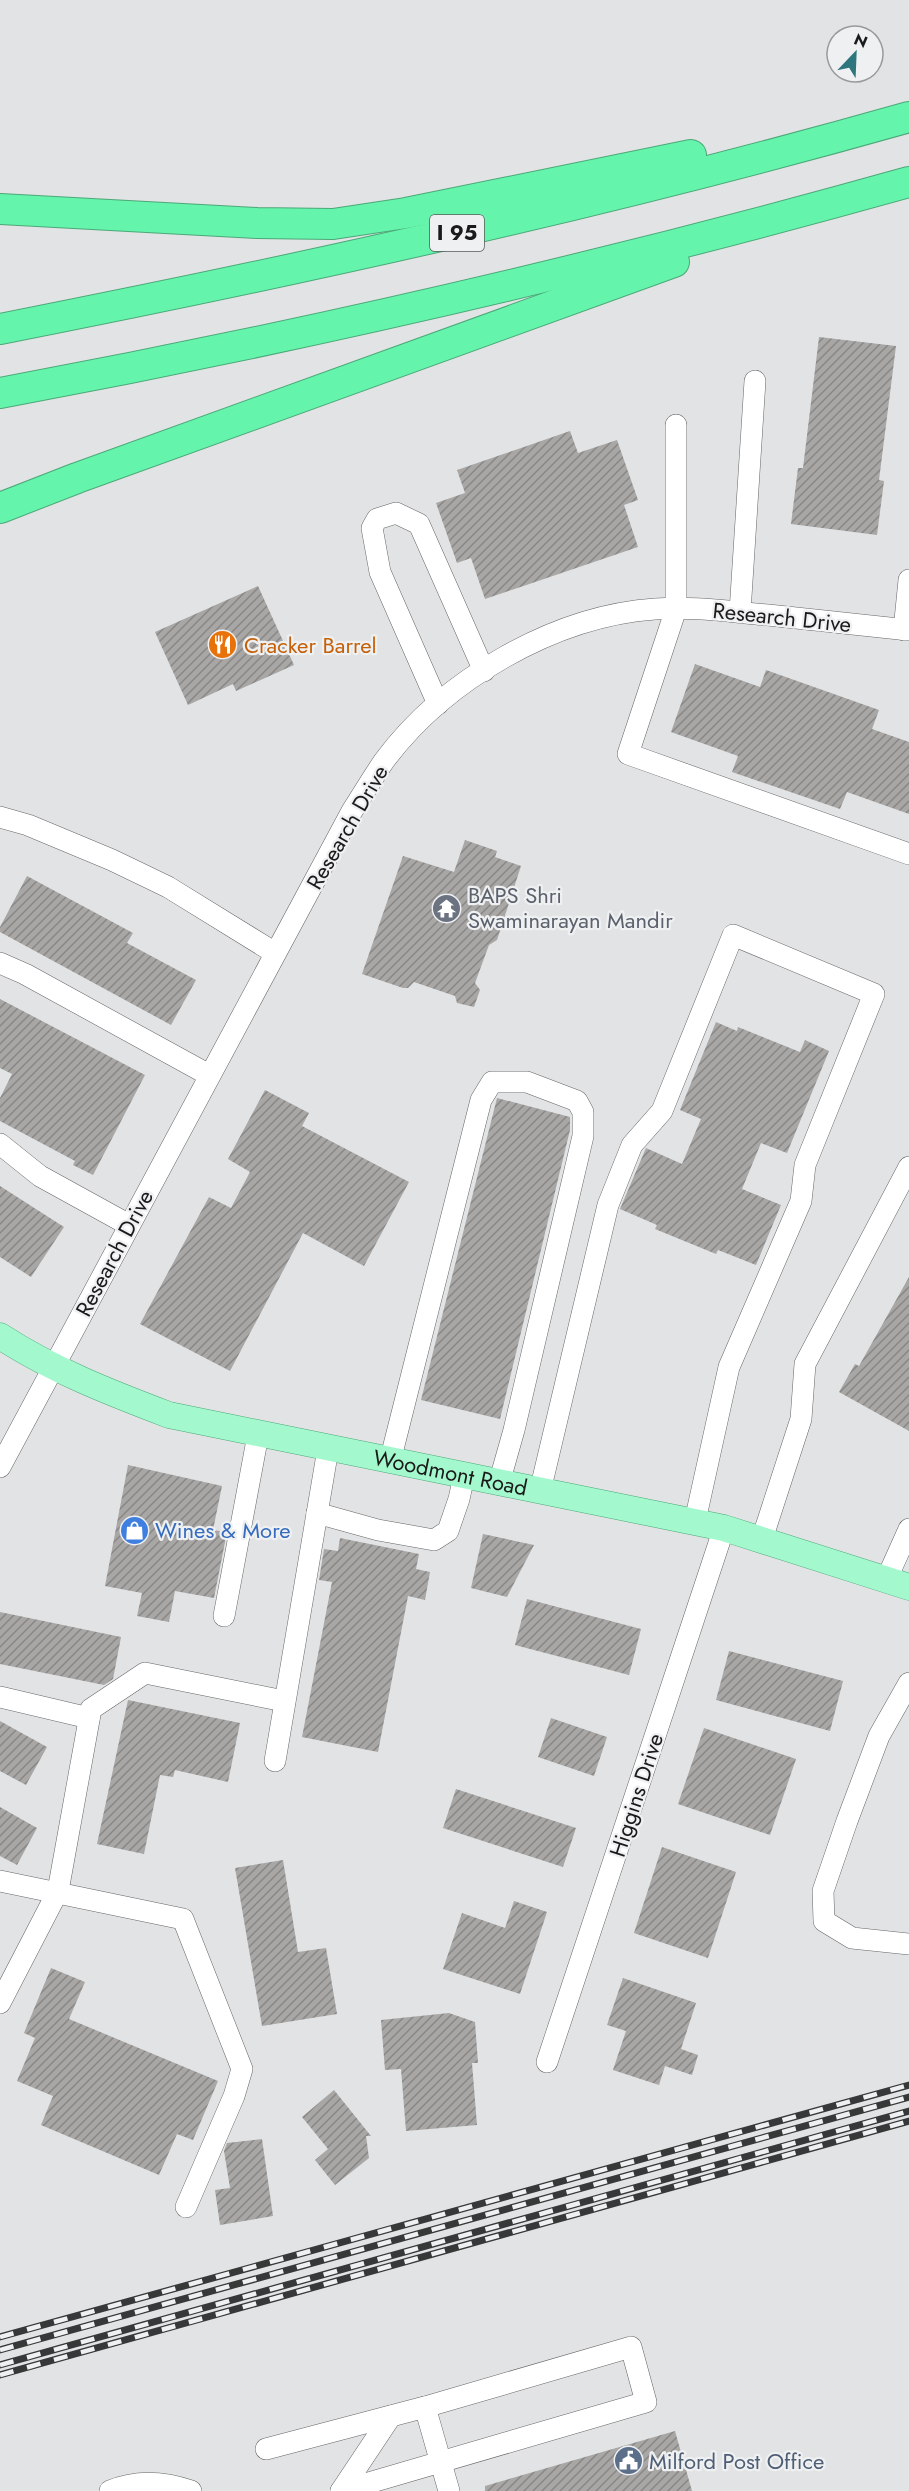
<svg xmlns="http://www.w3.org/2000/svg" width="909" height="2491" viewBox="0 0 909 2491" font-family="Jost,sans-serif">
	<style>
		.building { fill: url(#building-hatch) }
		.lines { fill: none; stroke-linecap: round; stroke-linejoin: round }
		.minor-casing { stroke: #656667; stroke-width: 22 }
		.major-casing { stroke: #4ba878; stroke-width: 27 }
		.highway-casing { stroke: #4ba878; stroke-width: 32 }
		.minor { stroke: #fff; stroke-width: 21 }
		.major { stroke: #a3f8cd; stroke-width: 26 }
		.highway { stroke: #65f4ab; stroke-width: 30 }
		.rail-casing { stroke: #373838; stroke-width: 7 }
		.rail { stroke: #eff0f1; stroke-width: 4.5; stroke-dasharray: 14; stroke-linecap: butt }
		.labels { text-anchor: middle; stroke-width: 4.5; stroke-linejoin: round; paint-order: stroke }
		.shield { fill: #eff0f1; stroke: #5a5a5a; stroke-width: 1.5 }
		.shield-label { font-size: 21px; font-weight: bold; fill: #1a1a1a }
		.street-label { font-size: 22px; fill: #1a1a1a; stroke: #eff0f1 }
		.food-label { font-size: 22px; fill: #c56008; stroke: #eff0f1; text-anchor: start }
		.worship-label { font-size: 22px; fill: #5b616d; stroke: #eff0f1; text-anchor: start }
		.shop-label { font-size: 22px; fill: #366cbe; stroke: #eff0f1; text-anchor: start }
		.service-label { font-size: 22px; fill: #4e5e75; stroke: #eff0f1; text-anchor: start }
	</style>
	<defs>
		<pattern id="building-hatch" width="6" height="6" patternUnits="userSpaceOnUse" patternTransform="scale(1.5)"><rect width="6" height="6" fill="#a8a7a6"/><path d="M-1 1l2-2M0 6l6-6M5 7l2-2" fill="none" stroke="#888786"/></pattern>
	</defs>
	<rect width="100%" height="100%" fill="#e2e3e4"/>
	<g class="building">
		<path d="M819,337L896,346L879,480L884,481L877,535L791,524L798,468H803Z"/>
		<path d="M570,431L578,453L617,440L638,500L624,505L638,547L485,599L471,558L457,563L436,503L465,493L457,470Z"/>
		<path d="M258,586L294,665L236,691L233,684L188,705L155,632Z"/>
		<path d="M695,664L760,687L766,670L879,710L872,729L909,742V814L847,792L840,809L732,772L738,756L671,732Z"/>
		<path d="M465,840L497,851L495,857L521,866L497,940L489,945L475,983L480,990L474,1007L457,1003L455,996L414,982L408,988H403L362,974L403,856L454,872Z"/>
		<path d="M27,876L133,933L127,943L196,980L171,1025L0,932V927Z"/>
		<path d="M0,999L145,1075L93,1175L73,1165L75,1161L0,1121V1098L12,1074L0,1068Z"/>
		<path d="M716,1022L737,1031L738,1027L800,1052L805,1040L829,1051L787,1153L761,1143L742,1189L781,1205L756,1265L718,1250L716,1254L655,1229L657,1225L620,1209L646,1148L682,1164L701,1119L680,1110Z"/>
		<path d="M265,1090L309,1113L302,1126L409,1182L364,1266L303,1233L230,1371L140,1324L209,1197L231,1208L250,1172L228,1159Z"/>
		<path d="M497,1098L570,1117V1130L500,1419L421,1400Z"/>
		<path d="M0,1186L64,1227L31,1277L0,1257Z"/>
		<path d="M909,1277V1431L839,1392L855,1364L859,1366Z"/>
		<path d="M128,1465L222,1486L213,1530L227,1532L214,1598L175,1591L169,1622L137,1616L142,1593L105,1586Z"/>
		<path d="M483,1534L534,1545L507,1597L471,1588Z"/>
		<path d="M340,1538L419,1554L416,1569L430,1572L425,1600L408,1596L378,1752L302,1737L332,1582L319,1580L324,1549L338,1551Z"/>
		<path d="M527,1599L641,1629L629,1675L515,1645Z"/>
		<path d="M0,1612L121,1637L113,1679L104,1685L0,1664Z"/>
		<path d="M729,1651L843,1681L830,1731L716,1700Z"/>
		<path d="M128,1700L240,1723L228,1782L175,1770L173,1777L160,1775L144,1854L97,1844Z"/>
		<path d="M551,1718L607,1737L594,1776L538,1757Z"/>
		<path d="M0,1721L47,1747L26,1785L0,1771Z"/>
		<path d="M704,1728L796,1759L770,1835L678,1804Z"/>
		<path d="M456,1789L576,1828L563,1867L443,1828Z"/>
		<path d="M0,1807L37,1828L17,1865L0,1856Z"/>
		<path d="M662,1847L736,1872L708,1958L634,1933Z"/>
		<path d="M283,1860L298,1952L326,1948L337,2014L262,2026L235,1868Z"/>
		<path d="M514,1901L547,1912L520,1994L443,1969L462,1913L505,1928Z"/>
		<path d="M51,1968L85,1982L69,2019L218,2081L193,2140L177,2134L159,2175L41,2125L53,2096L17,2081L35,2038L24,2033Z"/>
		<path d="M623,1978L696,2003L681,2049L698,2055L692,2075L665,2066L659,2085L613,2070L626,2031L607,2025Z"/>
		<path d="M449,2013L475,2022L478,2063H472L477,2125L406,2131L401,2069L385,2070L381,2020Z"/>
		<path d="M334,2090L371,2136H366L369,2158L335,2185L315,2160L328,2149L302,2117Z"/>
		<path d="M262,2139L273,2216L220,2225L215,2190L230,2188L224,2151L227,2143Z"/>
		<path d="M675,2431L692,2491H485V2486Z"/>
	</g>
	<g class="lines">
		<defs>
			<g id="minor">
				<path d="M676,425V609L628,754L909,854"/>
				<path d="M740,612L755,381"/>
				<path d="M904,630L909,580"/>
				<path d="M438,704L380,572L372,528L377,519L396,513L419,524L484,671"/>
				<path d="M0,817L28,825L112,860L168,887L275,953"/>
				<path d="M0,963L25,974L209,1075"/>
				<path d="M0,1144L40,1176L129,1225"/>
				<path d="M390,1461L481,1100L492,1082H527L577,1101L583,1112V1136L514,1430L499,1483"/>
				<path d="M0,1467L352,811C363,794 373,777 384,761C444,680 554,616 655,609C693,606 731,612 768,615C815,620 862,625 909,630"/>
				<path d="M540,1491L608,1205L632,1145L662,1111L733,935L874,994L805,1165L801,1201L729,1367L695,1521"/>
				<path d="M317,1513L378,1530L434,1540L448,1531L459,1499L464,1476"/>
				<path d="M762,1539L801,1419L805,1364L909,1167"/>
				<path d="M887,1578L909,1529"/>
				<path d="M224,1616L258,1435"/>
				<path d="M909,1683L879,1736L847,1821L823,1891L824,1921L852,1938L909,1944"/>
				<path d="M0,1697L89,1718"/>
				<path d="M275,1761L328,1449"/>
				<path d="M0,1881L183,1919L242,2069L234,2096L186,2207"/>
				<path d="M0,2003L58,1891L91,1709L145,1673L284,1701"/>
				<path d="M547,2062L724,1528"/>
				<path d="M266,2449L425,2407L449,2491"/>
				<path d="M110,2491C136,2480 165,2482 191,2491"/>
				<path d="M341,2491L646,2402L631,2347L425,2407"/>
				<path d="M341,2491L391,2416"/>
			</g>
			<g id="major">
				<path id="s1" d="M0,1336C52,1370 111,1393 169,1415L724,1528L909,1587"/>
			</g>
			<g id="highway">
				<path d="M0,209L257,223L333,224L406,213L691,155"/>
				<path d="M0,329C305,269 609,202 909,117"/>
				<path d="M0,393C306,336 609,266 909,182"/>
				<path d="M0,508L77,478L674,262"/>
			</g>
		</defs>
		<use href="#minor" class="minor-casing"/>
		<use href="#major" class="major-casing"/>
		<use href="#highway" class="highway-casing"/>
		<use href="#minor" class="minor"/>
		<use href="#major" class="major"/>
		<use href="#highway" class="highway"/>
		<defs>
			<g id="rail">
				<path d="M0,2337L909,2085"/>
				<path d="M0,2350L909,2097"/>
				<path d="M0,2365L909,2111"/>
				<path d="M0,2375L909,2121"/>
			</g>
		</defs>
		<use href="#rail" class="rail-casing"/>
		<use href="#rail" class="rail"/>
	</g>
	<defs>
		<symbol id="restaurant-disc" viewBox="-11 -11 22 22"><circle r="9.5" fill="#e8710a" stroke="#eff0f1"/><path d="M-5-6h1v4h1v-4h1v4h1v-4h1v5L-1.5 .5V6h-2V.5L-5-1ZM5-6V6H3V1.5H1.5Q1.5-4 5-6Z" fill="#fff"/></symbol>
		<symbol id="temple-disc" viewBox="-11 -11 22 22"><circle r="9.5" fill="#6b7280" stroke="#eff0f1"/><path d="M0-6L5-2H3V0L6.5 2.5H4V6H1.5V3h-3V6H-4V2.5H-6.5L-3 0V-2H-5Z" fill="#fff"/></symbol>
		<symbol id="shop-disc" viewBox="-11 -11 22 22"><circle r="9.5" fill="#3f7fe0" stroke="#eff0f1"/><path d="M-5-2.5h2.3a2.7 3.5 0 0 1 5.4 0H5L5.5 6h-11ZM-1.5-2.5h3a1.5 2.3 0 0 0-3 0Z" fill="#fff"/></symbol>
		<symbol id="civic-disc" viewBox="-11 -11 22 22"><circle r="9.5" fill="#5c6f8a" stroke="#eff0f1"/><path d="M-.6-6.5H3V-4.5H.6V-3L4-1V1h2V6H-6V1h2V-1L-.6-3ZM-1.2 2.5V6h2.4V2.5Z" fill="#fff"/></symbol>
	</defs>
	<g fill-rule="evenodd">
		<use href="#restaurant-disc" x="206" y="628" width="33" height="33"/>
		<use href="#temple-disc" x="430" y="892" width="33" height="33"/>
		<use href="#shop-disc" x="118" y="1514" width="33" height="33"/>
		<use href="#civic-disc" x="612" y="2444" width="33" height="33"/>
	</g>
	<g class="labels">
		<rect class="shield" x="430" y="215" width="54" height="36" rx="4.5"/>
		<g class="shield-label">
			<text x="457" y="240">I 95</text>
		</g>
		<g class="street-label">
			<text transform="translate(782 617) rotate(6)" y="8">Research Drive</text>
			<text transform="translate(347 827) rotate(-60)" y="8">Research Drive</text>
			<text transform="translate(114 1253) rotate(-62)" y="8">Research Drive</text>
			<text dy="8" stroke="none"><textPath href="#s1" startOffset="474">Woodmont Road</textPath></text>
			<text transform="translate(636 1795) rotate(-72)" y="8">Higgins Drive</text>
		</g>
		<g class="food-label">
			<text x="244" y="653">Cracker Barrel</text>
		</g>
		<g class="worship-label">
			<text x="468" y="903">BAPS Shri<tspan x="468" dy="25">Swaminarayan Mandir</tspan></text>
		</g>
		<g class="shop-label">
			<text x="155" y="1538">Wines &amp; More</text>
		</g>
		<g class="service-label">
			<text x="649" y="2469">Milford Post Office</text>
		</g>
	</g>
	<g transform="translate(855 54) rotate(23)"><circle r="28" fill="#eff0f1" stroke="#9a9a9b" stroke-width="1.5"/>
	<path d="M0-4.5L10 22L0 15L-10 22Z" fill="#2d767d"/>
	<text y="-9" font-size="16" font-weight="bold" text-anchor="middle" fill="#1a1a1a">N</text>
	</g>
</svg>
